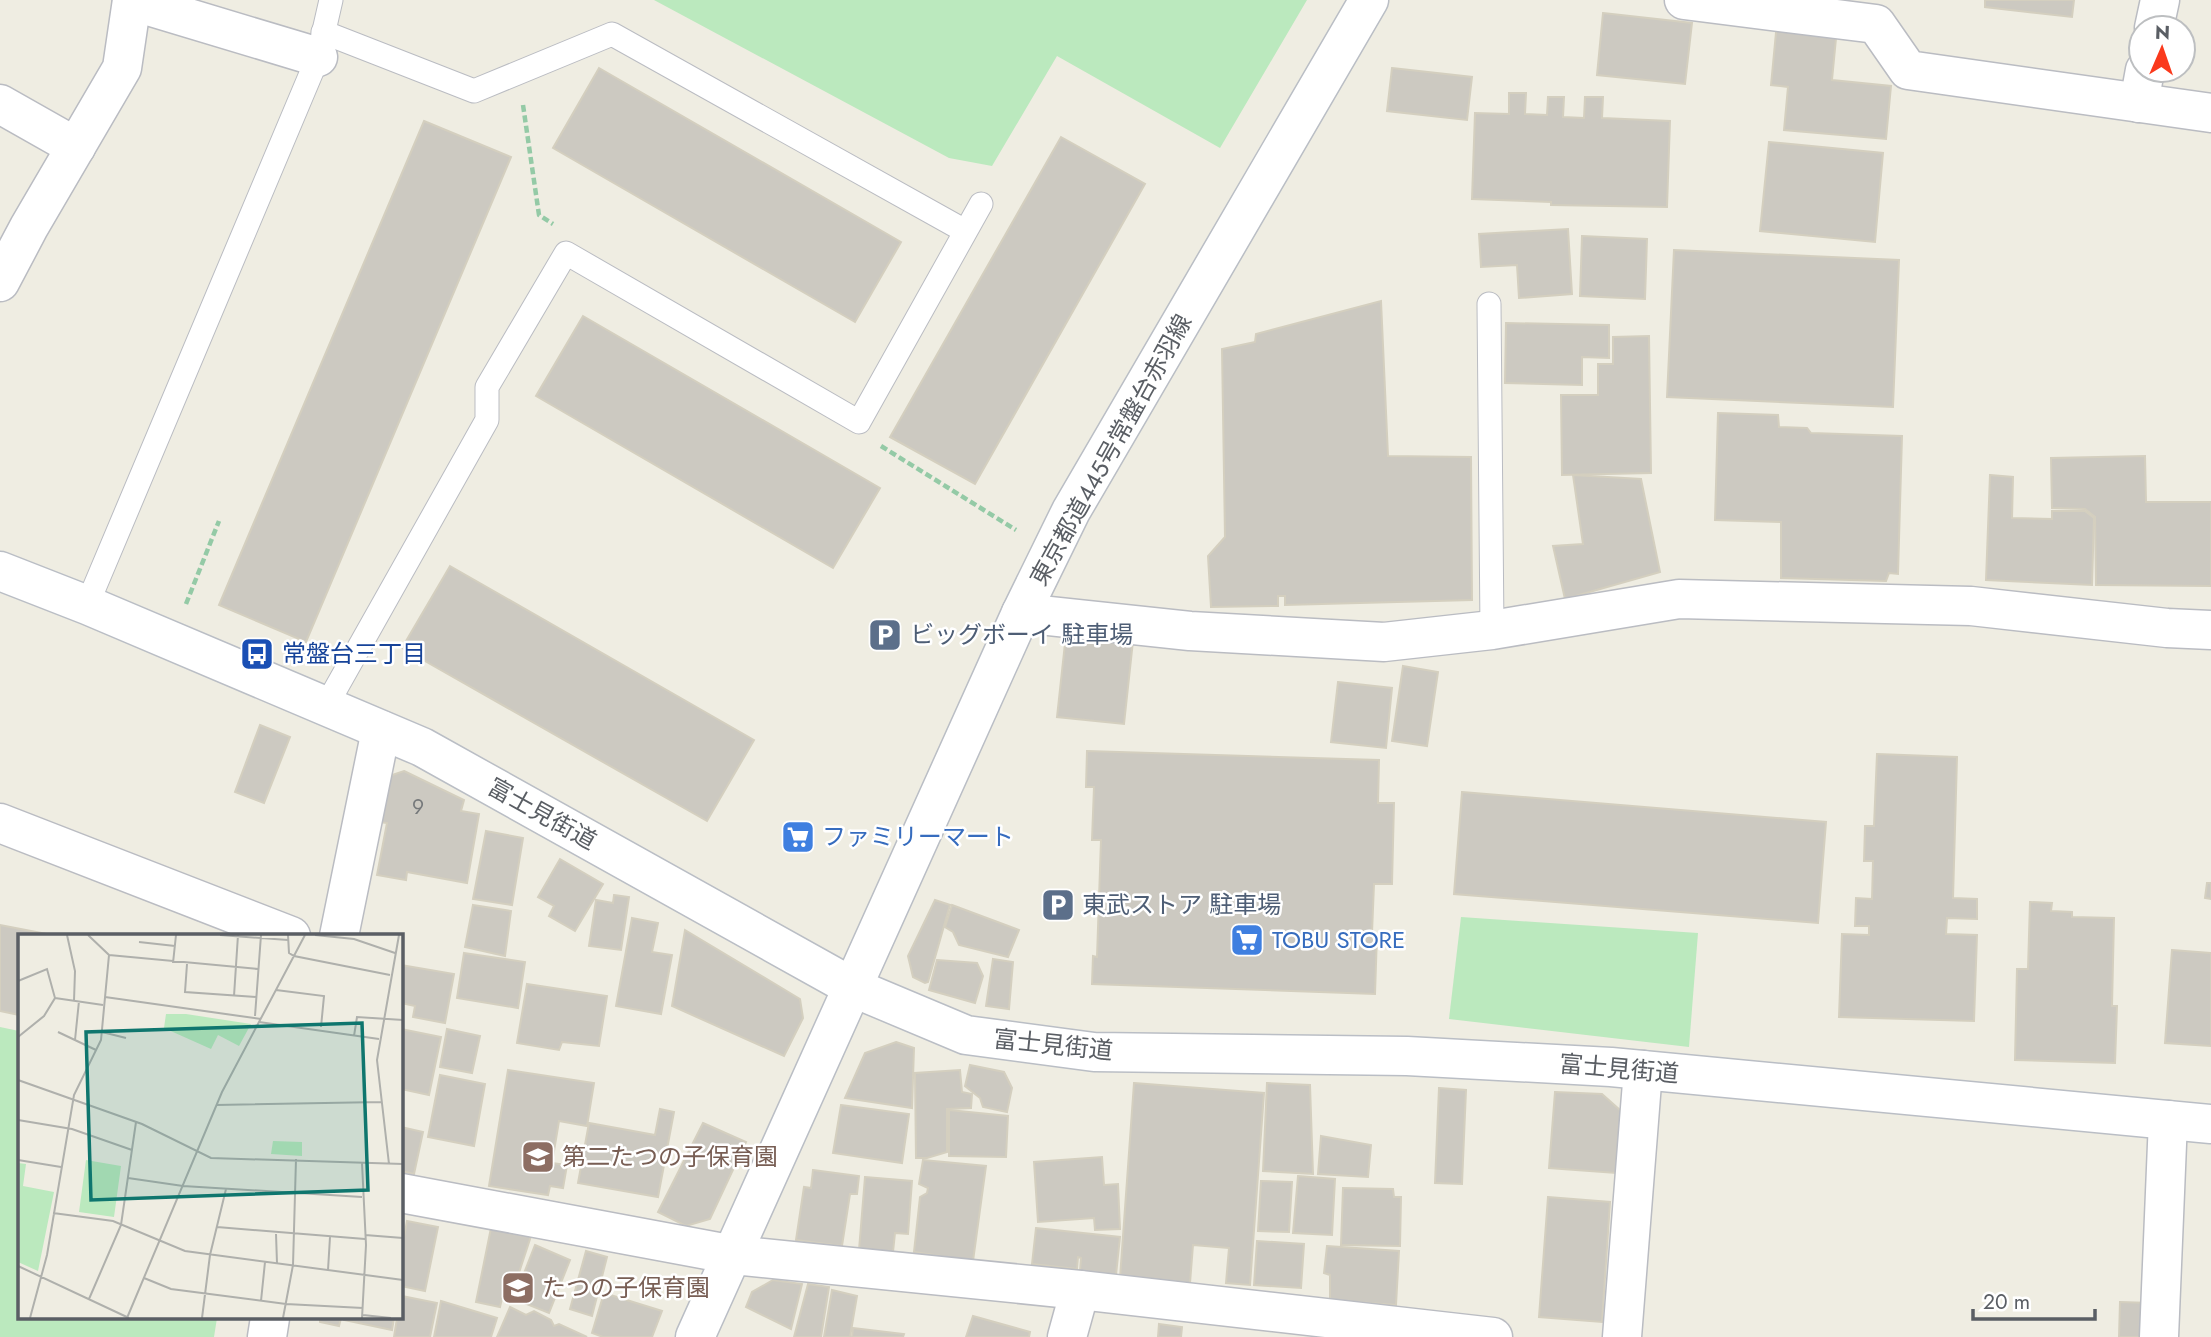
<svg xmlns="http://www.w3.org/2000/svg" width="2211" height="1337" viewBox="0 0 2211 1337" font-family="Jost,'Noto Sans JP',sans-serif">
	<style>
		.green { fill: #bbe9be }
		.building { fill: #ccc9c1; stroke: #d4cfbf; stroke-width: 2 }
		.lines { fill: none; stroke-linecap: round; stroke-linejoin: round }
		.lane-casing { stroke: #babcc2; stroke-width: 25 }
		.street-casing { stroke: #babcc2; stroke-width: 41 }
		.secondary-casing { stroke: #babec5; stroke-width: 41 }
		.path { stroke: #94caa6; stroke-width: 4.5; stroke-dasharray: 7 3.5; stroke-linecap: butt }
		.lane { stroke: #fff; stroke-width: 23 }
		.street { stroke: #fff; stroke-width: 38 }
		.secondary { stroke: #fff; stroke-width: 38 }
		.labels { text-anchor: middle; stroke-width: 5; stroke-linejoin: round; paint-order: stroke }
		.number-label { font-size: 21px; fill: #76797b }
		.street-label { font-size: 24px; fill: #5a5e64; stroke: #fff }
		.service-label { font-size: 24px; fill: #4e5e75; stroke: #fff; text-anchor: start }
		.transit-label { font-size: 24px; fill: #164399; stroke: #fff; text-anchor: start }
		.shop-label { font-size: 24px; fill: #366cbe; stroke: #fff; text-anchor: start }
		.education-label { font-size: 24px; fill: #785e54; stroke: #fff; text-anchor: start }
		.inset-road { fill: none; stroke: #afb0ac; stroke-width: 2 }
		.view { fill: #0f766e; fill-opacity: 0.15; stroke: #0f766e; stroke-width: 3.5 }
		.inset-edge { fill: none; stroke: #5a5e64; stroke-width: 3.5 }
	</style>
	<rect width="100%" height="100%" fill="#efede2"/>
	<g class="green">
		<path d="M654,0H1307L1220,148L1057,56L992,166L949,158Z"/>
		<path d="M1461,917L1698,933L1689,1047L1449,1019Z"/>
		<path d="M0,1027L19,1031V1318H217L214,1337H0Z"/>
	</g>
	<g class="building">
		<path d="M1985,0H2074L2072,17L1985,7Z"/>
		<path d="M1603,13L1692,23L1685,84L1597,75Z"/>
		<path d="M1777,22L1837,28L1832,80L1891,86L1886,139L1784,130L1788,87L1771,85Z"/>
		<path d="M599,68L901,242L855,322L553,148Z"/>
		<path d="M1392,68L1472,77L1467,120L1387,111Z"/>
		<path d="M1509,93H1526L1525,114L1547,115L1548,97H1564L1563,117L1584,118L1585,97H1603L1602,118L1670,121L1667,207L1551,205V202L1472,199L1475,113L1509,114Z"/>
		<path d="M424,121L511,157L306,642L219,605Z"/>
		<path d="M1061,137L1145,184L975,484L890,437Z"/>
		<path d="M1769,142L1883,153L1875,242L1760,231Z"/>
		<path d="M1568,229L1572,294L1519,298L1517,265L1481,267L1479,234Z"/>
		<path d="M1582,236L1647,239L1645,299L1580,296Z"/>
		<path d="M1674,250L1899,260L1893,407L1667,397Z"/>
		<path d="M1381,301L1388,456L1471,457L1472,600L1285,605V596H1278V606L1211,607L1208,556L1225,537L1222,349L1255,342L1256,334Z"/>
		<path d="M583,316L880,488L833,568L536,396Z"/>
		<path d="M1506,323L1609,325V358L1582,357V385L1505,383Z"/>
		<path d="M1649,336L1651,473L1562,475L1561,395H1598V364H1613V337Z"/>
		<path d="M1718,413L1778,415L1779,427L1807,428L1811,433L1902,436L1898,574L1889,573L1886,581L1781,578V522L1715,520Z"/>
		<path d="M2145,456L2146,502H2211V586L2096,585L2095,517L2085,509L2052,508L2051,458Z"/>
		<path d="M1573,475L1641,479L1660,572L1565,599L1553,546L1583,544Z"/>
		<path d="M1990,475L2013,477L2012,518L2052,519V511H2085L2094,518L2092,585L1986,580Z"/>
		<path d="M450,566L754,740L707,821L402,648Z"/>
		<path d="M1066,634L1133,641L1124,724L1057,717Z"/>
		<path d="M1403,666L1438,672L1427,746L1392,741Z"/>
		<path d="M1338,682L1392,688L1386,748L1331,742Z"/>
		<path d="M260,725L290,737L264,803L235,792Z"/>
		<path d="M1087,751L1379,760L1378,803H1394L1392,884H1374L1372,933L1377,934L1375,994L1092,984L1093,956L1097,957L1101,840H1092L1094,787H1086Z"/>
		<path d="M1877,754L1957,757L1953,898L1977,899V919L1947,918L1946,934L1977,935L1974,1021L1839,1017L1842,934L1869,935V926H1855L1856,898L1872,899L1873,861H1864L1865,826H1874Z"/>
		<path d="M404,771L464,800L461,811L479,814L467,883L407,872L406,880L377,875L387,823L378,822L389,776Z"/>
		<path d="M1462,792L1826,822L1818,923L1454,894Z"/>
		<path d="M486,831L523,838L512,905L473,899Z"/>
		<path d="M560,859L603,884L575,931L549,916L554,906L538,897Z"/>
		<path d="M2207,883H2211V899L2205,898Z"/>
		<path d="M614,895L629,897L621,950L589,946L596,900L613,903Z"/>
		<path d="M935,900L950,905L928,982L925,983L913,977L908,956Z"/>
		<path d="M2030,902L2052,903L2051,911L2072,912V917L2114,918L2112,1006H2117L2115,1063L2015,1060L2017,969H2028Z"/>
		<path d="M473,905L511,911L505,956L465,947Z"/>
		<path d="M952,905L1019,930L1008,957L959,945L953,932L945,927Z"/>
		<path d="M632,918L658,923L652,952L672,955L661,1014L616,1006Z"/>
		<path d="M0,925L57,936H19V1015L0,1011Z"/>
		<path d="M685,930L800,999L803,1018L784,1056L672,1006Z"/>
		<path d="M2172,950L2211,953V1046L2165,1043Z"/>
		<path d="M464,953L525,962L518,1008L457,998Z"/>
		<path d="M993,959L1013,962L1009,1009L986,1006Z"/>
		<path d="M937,960L977,963L983,976L975,1003L929,990Z"/>
		<path d="M401,965L454,974L445,1023L413,1017L415,1006L401,1003Z"/>
		<path d="M527,984L607,996L599,1046L562,1042L559,1050L517,1043Z"/>
		<path d="M401,1029L441,1037L429,1095L401,1089Z"/>
		<path d="M447,1029L480,1036L472,1073L440,1067Z"/>
		<path d="M896,1042L914,1048L912,1108L845,1098L865,1053Z"/>
		<path d="M970,1065L1004,1072L1012,1088L1007,1112L983,1107L980,1098L965,1086Z"/>
		<path d="M508,1070L594,1083L587,1126L559,1121L552,1163L567,1165L563,1188L550,1186L548,1195L489,1186Z"/>
		<path d="M960,1070L962,1092L972,1094L971,1108L947,1109V1152L927,1158H916L915,1073Z"/>
		<path d="M440,1075L485,1084L474,1146L428,1137Z"/>
		<path d="M1134,1083L1264,1093L1250,1285L1226,1283L1229,1248L1193,1245L1190,1283L1120,1278Z"/>
		<path d="M1267,1083L1310,1085L1313,1174L1263,1171Z"/>
		<path d="M1439,1088L1466,1090L1462,1184L1435,1183Z"/>
		<path d="M1555,1092L1602,1094L1621,1111L1616,1173L1549,1168Z"/>
		<path d="M841,1105L909,1114L902,1163L833,1153Z"/>
		<path d="M660,1109L674,1112L658,1197L578,1183L589,1123L655,1135Z"/>
		<path d="M949,1110L1008,1116L1006,1157L949,1156Z"/>
		<path d="M703,1123L746,1142L710,1219L686,1226L658,1212Z"/>
		<path d="M401,1127L423,1132L414,1174L401,1171Z"/>
		<path d="M1321,1136L1371,1145L1368,1177L1318,1174Z"/>
		<path d="M1102,1157L1104,1185L1118,1184L1120,1229L1095,1230L1094,1218L1038,1222L1034,1162Z"/>
		<path d="M923,1160L986,1166L973,1261L914,1252L920,1197L927,1193L928,1188L919,1184Z"/>
		<path d="M813,1170L859,1176L857,1194H850L842,1246L796,1240L804,1187L811,1188Z"/>
		<path d="M1298,1176L1335,1179L1332,1235L1293,1233Z"/>
		<path d="M865,1177L912,1181L908,1234L895,1233L893,1252L859,1250Z"/>
		<path d="M1261,1181L1292,1182L1289,1232L1258,1231Z"/>
		<path d="M1343,1188L1393,1189L1394,1197H1401L1400,1246L1341,1245Z"/>
		<path d="M1548,1197L1610,1202L1602,1322L1539,1317Z"/>
		<path d="M407,1221L438,1227L425,1291L401,1286V1253Z"/>
		<path d="M491,1228L531,1236L513,1291L504,1290L500,1307L476,1302Z"/>
		<path d="M1036,1228L1120,1237L1116,1275L1080,1271L1081,1258L1078,1257L1077,1269L1032,1264Z"/>
		<path d="M1257,1241L1304,1244L1301,1288L1254,1285Z"/>
		<path d="M535,1245L570,1260L549,1313L514,1299Z"/>
		<path d="M1327,1246L1399,1251L1396,1305L1330,1300V1275L1324,1273Z"/>
		<path d="M586,1251L607,1257L592,1316L570,1309Z"/>
		<path d="M773,1280L802,1284L791,1329L746,1307L752,1292Z"/>
		<path d="M808,1284L829,1287L821,1337H794Z"/>
		<path d="M832,1290L857,1296L850,1337H824Z"/>
		<path d="M604,1293L662,1311L652,1337H603L592,1333Z"/>
		<path d="M402,1296L437,1303L430,1337H394L397,1318H401Z"/>
		<path d="M441,1301L497,1318L491,1337H434Z"/>
		<path d="M2120,1302L2151,1303L2150,1337H2119Z"/>
		<path d="M510,1307L526,1315L534,1311L551,1320L554,1326L559,1324L587,1337H497Z"/>
		<path d="M973,1316L1030,1332L1029,1337H966Z"/>
		<path d="M320,1318H341L339,1326L320,1322Z"/>
		<path d="M344,1318H394L392,1330L344,1320Z"/>
		<path d="M1159,1324L1182,1327L1181,1337H1158Z"/>
		<path d="M853,1328L904,1334L903,1337H852Z"/>
	</g>
	<g class="lines">
		<defs>
			<g id="lane">
				<path d="M323,32L474,91L612,34L965,231"/>
				<path d="M1489,304L1492,630"/>
				<path d="M87,605L318,57L331,0"/>
				<path d="M326,706L487,420V387L566,253L859,422L981,204"/>
			</g>
			<g id="street">
				<path d="M1684,0L1876,24L1908,70L2211,113"/>
				<path d="M132,1L318,57"/>
				<path d="M2154,28L2160,0"/>
				<path d="M2139,103L2145,70"/>
				<path d="M0,104L76,147"/>
				<path d="M0,282L29,227L122,68L132,0"/>
				<path d="M1021,613L1190,631L1384,642L1492,630L1679,599L1971,606L2167,628L2211,630"/>
				<path d="M0,823L291,936"/>
				<path d="M339,936L381,730"/>
				<path d="M401,1193L734,1255L1080,1290L1493,1337"/>
				<path d="M267,1337L270,1318"/>
				<path d="M1067,1337L1080,1290"/>
				<path d="M1622,1337L1643,1070"/>
				<path d="M2159,1337L2168,1120"/>
			</g>
			<g id="secondary">
				<path d="M0,571L87,605L422,747L854,988L966,1035L1094,1052L1407,1056L1611,1067L2211,1124"/>
				<path d="M695,1337L1021,613L1071,511L1369,0"/>
			</g>
		</defs>
		<use href="#lane" class="lane-casing"/>
		<use href="#street" class="street-casing"/>
		<use href="#secondary" class="secondary-casing"/>
		<g class="path">
			<path d="M523,105L539,215L553,224"/>
			<path d="M881,446L1016,530"/>
			<path d="M186,604L219,521"/>
		</g>
		<use href="#lane" class="lane"/>
		<use href="#street" class="street"/>
		<use href="#secondary" class="secondary"/>
	</g>
	<defs>
		<symbol id="parking-square" viewBox="-11 -11 22 22"><rect x="-9" y="-9" width="18" height="18" rx="4" fill="#5c6f8a" stroke="#fff"/><path d="M-3.5-5.5H1a3.5 3.5 0 0 1 0 7H-1V5.5H-3.5ZM-1-3.4V-.6H.8a1.4 1.4 0 0 0 0-2.8Z" fill="#fff"/></symbol>
		<symbol id="bus-square" viewBox="-11 -11 22 22"><rect x="-9" y="-9" width="18" height="18" rx="4" fill="#1a4fb4" stroke="#fff"/><path d="M-5-6H5V4H4V6H2V4H-2V6H-4V4H-5ZM-3.5-4V0h7V-4ZM-3.5 1.2v1.5H-2V1.2ZM2 1.2v1.5H3.5V1.2Z" fill="#fff"/></symbol>
		<symbol id="supermarket-square" viewBox="-11 -11 22 22"><rect x="-9" y="-9" width="18" height="18" rx="4" fill="#3f7fe0" stroke="#fff"/><path d="M-6-5.5h2.5l.6 2H6L4.5 2H-2.5L-4.4-4H-6ZM-1.5 3.2a1.3 1.3 0 1 0 .1 0ZM3 3.2a1.3 1.3 0 1 0 .1 0Z" fill="#fff"/></symbol>
		<symbol id="school-square" viewBox="-11 -11 22 22"><rect x="-9" y="-9" width="18" height="18" rx="4" fill="#8d6e63" stroke="#fff"/><path d="M0-5L7-2L0 1L-7-2ZM-4 1L0 2.5L4 1V4Q0 6-4 4Z" fill="#fff"/></symbol>
	</defs>
	<g fill-rule="evenodd">
		<use href="#parking-square" x="866" y="616" width="38" height="38"/>
		<use href="#bus-square" x="238" y="635" width="38" height="38"/>
		<use href="#supermarket-square" x="779" y="818" width="38" height="38"/>
		<use href="#parking-square" x="1039" y="886" width="38" height="38"/>
		<use href="#supermarket-square" x="1228" y="921" width="38" height="38"/>
		<use href="#school-square" x="519" y="1138" width="38" height="38"/>
		<use href="#school-square" x="499" y="1269" width="38" height="38"/>
	</g>
	<g class="labels">
		<g class="number-label">
			<text x="418" y="814">9</text>
		</g>
		<g class="street-label">
			<text transform="translate(1111 450) rotate(-61)" y="8">東京都道445号常盤台赤羽線</text>
			<text transform="translate(542 814) rotate(29)" y="8">富士見街道</text>
			<text transform="translate(1053 1045) rotate(6)" y="8">富士見街道</text>
			<text transform="translate(1619 1069) rotate(5)" y="8">富士見街道</text>
		</g>
		<g class="service-label">
			<text x="910" y="643">ビッグボーイ 駐車場</text>
			<text x="1082" y="913">東武ストア 駐車場</text>
		</g>
		<g class="transit-label">
			<text x="282" y="662">常盤台三丁目</text>
		</g>
		<g class="shop-label">
			<text x="822" y="845">ファミリーマート</text>
			<text x="1272" y="948">TOBU STORE</text>
		</g>
		<g class="education-label">
			<text x="562" y="1165">第二たつの子保育園</text>
			<text x="542" y="1296">たつの子保育園</text>
		</g>
	</g>
	<g transform="translate(18 934)">
		<rect width="385" height="385" fill="#efede2"/>
		<path d="M148,80H168L233,90L221,112L200,101L193,115L146,94ZM255,207L284,208V222L253,220ZM68,226L103,232L96,283L61,278ZM0,229L8,230L5,252L36,258L20,337L0,328Z" fill="#bbe9be"/>
		<path class="inset-road" d="M49,1L57,37L56,67M202,1L270,6M270,1L271,19L276,22L372,41M297,1L336,5L377,19M121,8L157,12M91,21L240,35M155,29L158,1M169,30L167,58L238,63M0,47L29,35L37,64L26,82L0,103M258,56L306,62L303,93M216,62L220,1M87,63L243,85M37,64L85,71M237,82L243,1M241,88L361,105M40,98L78,116M84,98L108,104M336,102L339,83L385,86M57,106L61,67M0,146L124,190L193,224L385,230M198,171L363,168M0,186L54,195L114,216M0,226L43,233M344,229L348,311L344,384M371,230L359,126L381,1M110,244L165,252L344,263M35,279L95,287L167,317L385,346M199,293L347,305M258,300L259,329M347,301L385,304M0,332L111,384M310,336L312,303M126,344L153,355L268,370L345,374M71,365L103,291L118,188M243,367L247,328M345,381L373,384M12,384L29,321L56,161L83,106L91,21L70,1M109,384L204,158L287,1M184,384L192,321L208,255M265,384L275,331L278,225"/>
		<path class="view" d="M344,89L350,256L73,266L68,98Z"/>
		<rect width="385" height="385" class="inset-edge"/>
	</g>
	<g transform="translate(2162 49) rotate(2)"><circle r="33" fill="#ffffff" stroke="#bdbfc1" stroke-width="2"/>
	<path d="M0-5L12 26L0 18L-12 26Z" fill="#fa391c"/>
	<text y="-10" font-size="19" font-weight="bold" text-anchor="middle" fill="#5a5e64">N</text>
	</g>
	<path d="M1973 1309v10h122v-10" fill="none" stroke="#5a5e64" stroke-width="3.5"/>
	<text x="1983" y="1309" font-size="21" fill="#5a5e64" stroke="#ffffff" stroke-width="5" paint-order="stroke">20 m</text>
</svg>
